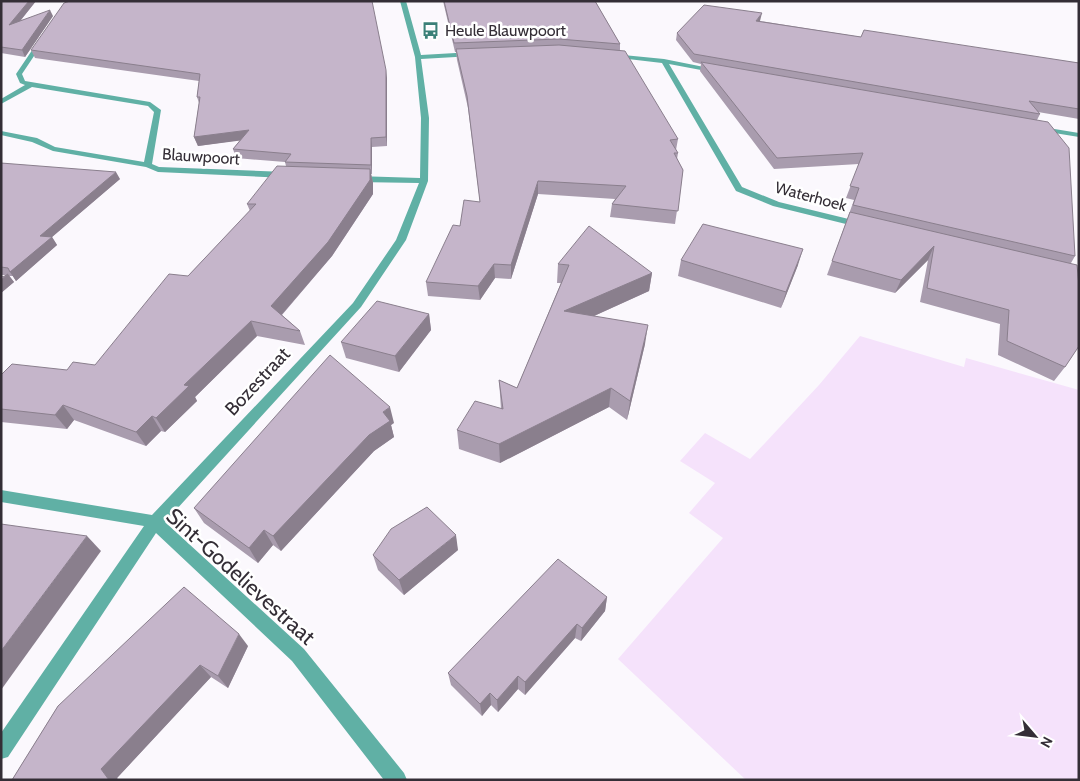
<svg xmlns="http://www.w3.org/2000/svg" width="1080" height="781" viewBox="0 0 1080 781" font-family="Cabin,sans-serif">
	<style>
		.green { fill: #f5e2fb }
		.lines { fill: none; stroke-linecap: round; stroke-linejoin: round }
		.street { fill: #60b0a5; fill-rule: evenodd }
		.wall { fill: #a99cae }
		.shaded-wall { fill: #8a7f8d }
		.building { fill: #c5b5ca; stroke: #8a7f8d }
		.labels { text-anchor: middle; stroke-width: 5; stroke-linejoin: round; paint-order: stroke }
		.far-poi-label { font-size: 16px; fill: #342e36; stroke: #fff; text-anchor: start }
		.far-street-label { font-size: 16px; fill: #342e36; stroke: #fff }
		.street-label { font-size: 19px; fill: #342e36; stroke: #fff }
		.near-street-label { font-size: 22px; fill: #342e36; stroke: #fff }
	</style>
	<rect width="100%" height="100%" fill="#fbf8fd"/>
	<path class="green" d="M860,336L964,367L966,358L1079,390V780H746L618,659L723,538L689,513L715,483L680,461L705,433L750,459L819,385Z"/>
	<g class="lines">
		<g class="street">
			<path d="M400,1H406L421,55L473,52L476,54L473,56L421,59L429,118L428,181L406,240L361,307L165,522L304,649L404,773L407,780H384L292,661L156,533L8,757L1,759V733L144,526L1,502V490L152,515L353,303L396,240L419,183L356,182L352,179L356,176L420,178L421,118L415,57Z"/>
			<path d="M39,40L44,41L22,74L25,81L150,102L161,110L152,164L159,167L286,172L290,175L286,178L158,172L146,167L53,151L32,142L1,135V131L37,138L55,147L144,162L154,112L148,106L32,87L1,104V99L25,85L20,83L16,74Z"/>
			<path d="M613,54L664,59L719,70L720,71L717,73L669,64L742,187L779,202L865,223L867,225L862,228L773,206L736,191L662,63L611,57L610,56Z"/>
			<path d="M1036,126L1079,133V137L1036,130Z"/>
		</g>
	</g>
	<g class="wall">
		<path d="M1,1H36L21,20L53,16L25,57L1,53Z"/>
		<path d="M443,1H595L620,44V50L678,139L676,150L678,153L677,159L683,170L675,224L610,217L612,204L615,199L538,194L511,279L495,278L480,300L428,296L426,282L460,226L480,202L468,108L457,60L456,52H455Z"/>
		<path d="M760,21L861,37L1079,63V119L1038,112L1040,114L1037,120L1075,256L1071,263L1079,286V347H1078L1065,367L1054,381L998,355L1000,324L920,302L928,260L895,293L827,275L854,200L846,198L859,164L774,169L700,71L701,64L693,62L676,40L677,33Z"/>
		<path d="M31,50L387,78V146L372,147V174H371L373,183V194L332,256L282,315L300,331L305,345L257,336L195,397L197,401L165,432L161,431L146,446L74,420L67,429L1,422V375L67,370L95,365L188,276L250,211L247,204L286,166L285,162L236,158L233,149L240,140L198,146L194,137L199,103L197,97L199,81L35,58Z"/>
		<path d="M1,163L120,179L52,237L57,245L16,281L13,276H9L14,282L1,293V276L3,277L6,275H1Z"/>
		<path d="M681,260L798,265L781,308L678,276Z"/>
		<path d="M558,264L652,273L649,291L594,316L645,344L627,420L609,407L500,463L459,449L457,430L501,409L499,380L517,388L561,283H557Z"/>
		<path d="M429,314L431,330L399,372L346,358L341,342Z"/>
		<path d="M394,423L391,425L394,437L374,451L281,551L273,545L258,563L204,523L194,508Z"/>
		<path d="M458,550L404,595L378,570L373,555Z"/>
		<path d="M607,597L605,611L581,641L575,638L525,695L518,689L498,712L491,705L482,716L451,685L448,673Z"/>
		<path d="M248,646L228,688L211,677L117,778L118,780H12L58,706Z"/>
	</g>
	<g class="shaded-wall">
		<path d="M29,1H36L12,31L9,25Z"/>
		<path d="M50,10L53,16L25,57L22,50Z"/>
		<path d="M762,13L760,21L755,29L756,21Z"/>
		<path d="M386,70L387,78V146L386,137Z"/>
		<path d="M249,130L252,139L198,146L194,137Z"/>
		<path d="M371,138L372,147V174L371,165Z"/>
		<path d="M370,169L373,183V194L332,256L277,320L271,306Z"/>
		<path d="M116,172L120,179L52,237L57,245L16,281L10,272L40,236Z"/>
		<path d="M538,181V194L511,279V265Z"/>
		<path d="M934,246L928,260L895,293L901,280Z"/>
		<path d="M803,249L798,265L781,308L786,292Z"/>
		<path d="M494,264L495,278L480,300L478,286Z"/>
		<path d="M652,273L649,291L563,330L564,311Z"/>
		<path d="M8,274L14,282L1,293V280Z"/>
		<path d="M429,314L431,330L399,372L395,356Z"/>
		<path d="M251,321L257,336L195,397L197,401L165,432L156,418L184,385Z"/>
		<path d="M648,325L645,344L627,420L630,401Z"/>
		<path d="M611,388L609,407L500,463L499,444Z"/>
		<path d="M63,405L74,420L67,429L55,415Z"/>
		<path d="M390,407L394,423L391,425L394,437L374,451L281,551L273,536L383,412Z"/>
		<path d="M152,416L161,431L146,446L136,432Z"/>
		<path d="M264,530L273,545L258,563L249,548Z"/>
		<path d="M456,535L458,550L404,595L399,580Z"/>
		<path d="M87,536L101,551L1,690V651Z"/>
		<path d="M607,597L605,611L581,641L582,628Z"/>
		<path d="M577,624L575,638L525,695V682Z"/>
		<path d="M239,634L248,646L228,688L218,676Z"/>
		<path d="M200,665L211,677L117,778L118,780H109L101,769Z"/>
		<path d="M518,676V689L498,712L497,700Z"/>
		<path d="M490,693L491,705L482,716L480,704Z"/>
	</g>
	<g class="building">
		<path d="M1,1H29L9,25L50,10L22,50L1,47Z"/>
		<path d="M70,1H372L386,70V137L371,138V165L285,162L291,154L233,149L249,130L194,137L200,97H197L200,74L31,50L64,3Z"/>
		<path d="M444,1H595L620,44L559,39L454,43Z"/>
		<path d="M704,5L762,13L756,21L861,37L864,30L1079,63V109L1029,101L1040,114L694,54L677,33Z"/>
		<path d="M559,45L625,51L678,139L670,140L678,153H674L683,170L678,211L612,204L626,186L538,181L511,265L494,264L478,286L426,282L453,225L460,226L464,200L480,202L467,96L456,49Z"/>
		<path d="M701,62L1048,122L1069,148L1075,256L853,205L859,188L850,186L863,153L777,158Z"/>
		<path d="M1,163L116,172L40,236L52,237L10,272L8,268L1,267Z"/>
		<path d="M277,166L370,169V180L328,242L271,306L300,331L251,321L184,385L189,386L156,418L152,416L136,432L63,405L55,415L1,409V375L12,364L67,370L73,362L95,365L169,274L188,276L256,204H247Z"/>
		<path d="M850,212L1077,265L1079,286V346L1065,367L1007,341L1009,310L927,288L934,246L901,280L832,261Z"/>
		<path d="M703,224L803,249L786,292L681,260Z"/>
		<path d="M589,226L652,273L564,311L648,325L630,401L611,388L499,444L457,430L475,401L503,409L499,380L517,388L569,265L558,264Z"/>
		<path d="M8,274L1,280V276L3,277Z"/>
		<path d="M377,301L429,314L395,356L341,342Z"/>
		<path d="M330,355L390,407L383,412L390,421L369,435L273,536L264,530L249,548L194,508Z"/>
		<path d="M427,507L456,535L399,580L373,555L391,529Z"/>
		<path d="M1,524L87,536L1,651Z"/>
		<path d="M558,559L607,597L582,628L577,624L525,682L518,676L497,700L490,693L480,704L448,673Z"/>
		<path d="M184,587L239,634L218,676L200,665L101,769L109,780H12L58,706Z"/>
	</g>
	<defs>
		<symbol id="bus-bare" viewBox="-9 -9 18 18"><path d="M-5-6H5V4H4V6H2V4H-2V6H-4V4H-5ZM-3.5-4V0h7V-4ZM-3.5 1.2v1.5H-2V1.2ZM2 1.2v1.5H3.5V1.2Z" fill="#3b8178" stroke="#fff" stroke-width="2.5" paint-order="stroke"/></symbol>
	</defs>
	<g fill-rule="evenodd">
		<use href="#bus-bare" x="418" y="18" width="25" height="25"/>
	</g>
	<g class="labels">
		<g class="far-poi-label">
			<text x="445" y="36">Heule Blauwpoort</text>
		</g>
		<g class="far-street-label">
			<text transform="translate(201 156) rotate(4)" y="6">Blauwpoort</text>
			<text transform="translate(811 196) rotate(15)" y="6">Waterhoek</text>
		</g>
		<g class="street-label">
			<text transform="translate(257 381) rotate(-47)" y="7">Bozestraat</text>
		</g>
		<g class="near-street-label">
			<text transform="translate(241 576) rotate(42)" y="8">Sint-Godelievestraat</text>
		</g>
	</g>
	<rect width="1080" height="781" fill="none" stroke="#342e36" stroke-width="5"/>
	<g transform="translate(1035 736) rotate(118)" stroke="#ffffff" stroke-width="4" paint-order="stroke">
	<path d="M0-4L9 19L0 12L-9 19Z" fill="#342e36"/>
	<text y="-8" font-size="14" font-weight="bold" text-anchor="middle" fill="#342e36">N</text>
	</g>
</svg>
